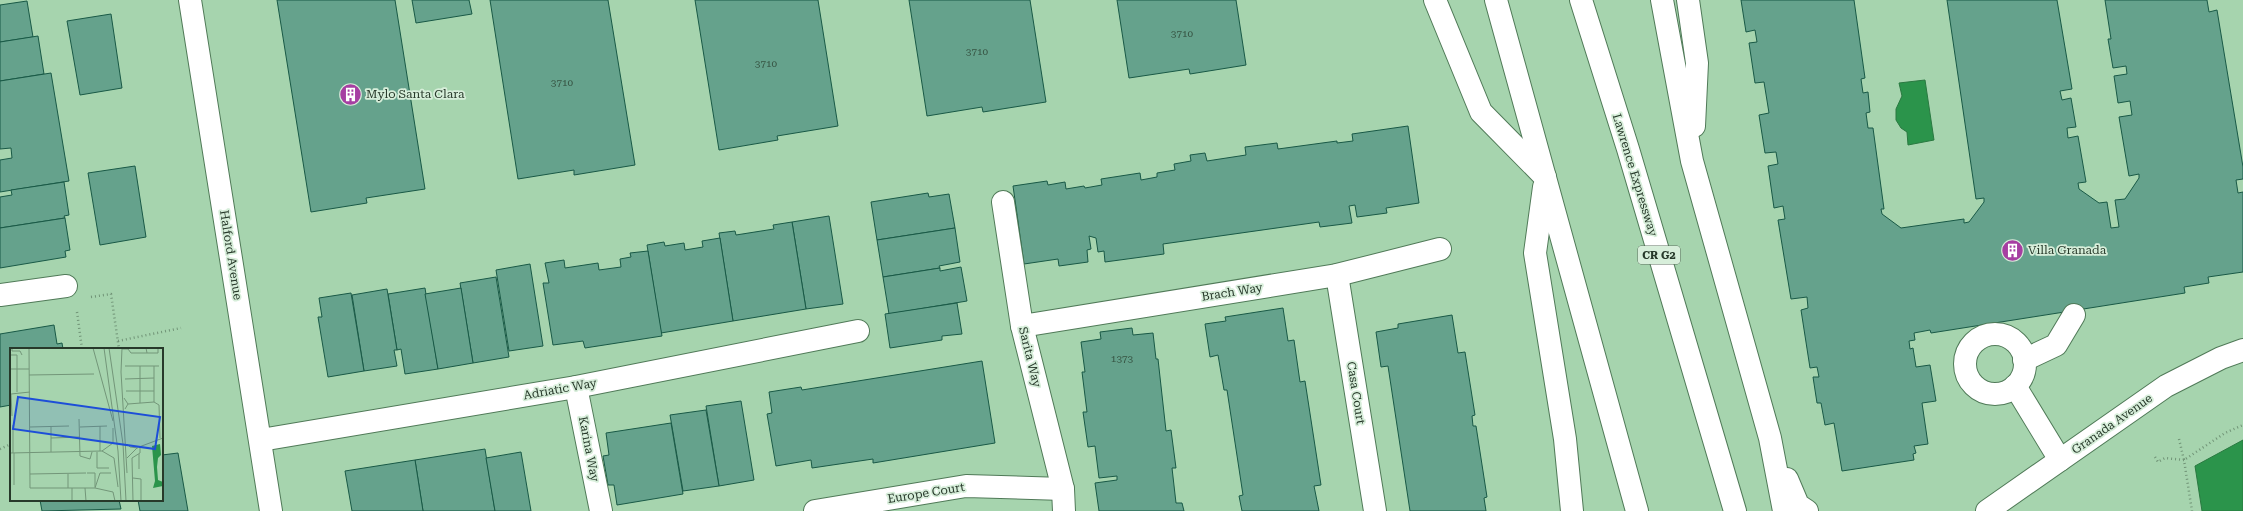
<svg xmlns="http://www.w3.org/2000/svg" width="2243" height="511" viewBox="0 0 2243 511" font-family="'Roboto Serif',serif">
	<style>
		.water { fill: #2b944b; stroke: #2a7941 }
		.building { fill: #65a28c; stroke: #195946 }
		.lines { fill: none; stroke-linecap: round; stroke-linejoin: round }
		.minor-casing { stroke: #507a58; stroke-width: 24 }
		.highway-casing { stroke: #507a58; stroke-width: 24 }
		.path { stroke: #719477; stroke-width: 2.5; stroke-dasharray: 1 3; stroke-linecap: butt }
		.minor { stroke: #fff; stroke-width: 22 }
		.highway { stroke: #fff; stroke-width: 22 }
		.labels { text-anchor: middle; stroke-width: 3.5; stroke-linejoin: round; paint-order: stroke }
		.number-label { font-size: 10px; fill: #365342 }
		.shield { fill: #d7eeda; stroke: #5c6f5f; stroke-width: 1 }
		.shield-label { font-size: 11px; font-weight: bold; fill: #27392a }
		.poi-label { font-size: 12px; fill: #27392a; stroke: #d7eeda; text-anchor: start }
		.street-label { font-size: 12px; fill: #27392a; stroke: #d7eeda }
		.inset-road { fill: none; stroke: #739679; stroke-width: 1 }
		.view { fill: #1d4ed8; fill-opacity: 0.15; stroke: #1d4ed8; stroke-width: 2 }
		.inset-edge { fill: none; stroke: #27392a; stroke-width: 2 }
	</style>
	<rect width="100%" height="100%" fill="#a6d4ae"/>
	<g class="water">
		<path d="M1925,80L1934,140L1908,145L1907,132L1901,128L1896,120V109L1902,96L1899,83Z"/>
		<path d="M2243,440V511H2202L2195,466Z"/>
	</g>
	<g class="building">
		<path d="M277,0H395L425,189L366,198L367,203L311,212Z"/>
		<path d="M412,0H469L472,14L416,23Z"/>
		<path d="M490,0H608L635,165L574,175V170L518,179Z"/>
		<path d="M695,0H818L838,126L777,136L778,140L719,150Z"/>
		<path d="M909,0H1030L1046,102L983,112L982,107L927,116Z"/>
		<path d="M1117,0H1236L1246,65L1190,74L1189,69L1129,78Z"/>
		<path d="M1741,0H1854L1865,78L1861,79L1863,93L1868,92L1870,112L1866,113L1868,128H1873L1884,209H1881L1882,214L1901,228L1964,219V223L1969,222L1984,202V198L1976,199L1947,0H2057L2072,89L2060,91L2062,100L2071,98L2076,127L2067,128L2068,138L2078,136L2086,182L2078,183L2079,189L2099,203L2107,202L2111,228L2119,227L2115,200L2125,199L2139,178V174L2129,176L2119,117L2132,115L2130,101L2118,103L2114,76L2127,74L2126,66L2113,68L2108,39H2111L2105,0H2207L2209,12L2217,10L2243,167V179L2236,180L2238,193L2243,192V272L2208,277L2209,283L2184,287L2185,293L1931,333L1930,330L1914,333L1915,340L1909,341L1910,349L1913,348L1916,367L1930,365L1936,401L1922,403L1928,444L1914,446L1916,453L1913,454L1914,460L1842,471L1834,423L1825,425L1821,403H1817L1813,377H1819L1817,367L1810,368L1801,310L1808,308L1807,297L1791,299L1778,220L1785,219L1783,206L1774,208L1768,166L1778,164L1776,152L1765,153L1759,115L1769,113L1764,82L1755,83L1749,43L1757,42L1755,30L1746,32Z"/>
		<path d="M27,1L33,37L0,42V5Z"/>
		<path d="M111,14L122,88L80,95L67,21Z"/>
		<path d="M38,36L44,74L0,81V42Z"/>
		<path d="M51,73L69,181L0,192V160L12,158L11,148L0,149V81Z"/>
		<path d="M1408,126L1419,203L1386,208L1387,213L1357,217L1355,205L1349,206L1352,223L1320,227L1319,222L1163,244L1164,254L1105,262L1104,251L1098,252L1096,238L1089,236L1091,249L1087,250L1088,262L1059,266L1058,259L1024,264L1013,186L1047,181L1048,185L1065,182L1066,189L1084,186L1085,188L1102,185L1101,179L1140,173L1141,180L1157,177V173L1175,170L1174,164L1191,161L1190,155L1205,153L1207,161L1246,155L1245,147L1277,143L1278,149L1337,141V143L1353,141L1352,134Z"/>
		<path d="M135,166L146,237L100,245L88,173Z"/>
		<path d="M64,182L69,215L64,216L65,218L0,228V197L12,195L11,190Z"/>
		<path d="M928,193L929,197L949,194L955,228L877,240L871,202Z"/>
		<path d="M829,216L843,304L806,309L792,222Z"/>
		<path d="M65,218L70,250L65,251L66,257L0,268V228Z"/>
		<path d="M792,222L806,309L733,321L719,233L735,231L736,235L774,229L773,225Z"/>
		<path d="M955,228L960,262L939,266L940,268L883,277L877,240Z"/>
		<path d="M720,238L733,321L661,333L647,245L664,242L665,246L684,243L685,250L703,247L702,241Z"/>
		<path d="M648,251L662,336L585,348L583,341L553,345L543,283H549L545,263L564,260L565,268L598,263L599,270L621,267L620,259L631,257L630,253Z"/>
		<path d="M530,264L543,346L509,351L496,270Z"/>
		<path d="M961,267L967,301L889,314L883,277L940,268V271Z"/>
		<path d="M496,277L509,357L473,363L460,283Z"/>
		<path d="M425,288L438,369L405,374L401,349L397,350L388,294Z"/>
		<path d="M461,288L473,363L438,369L425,294Z"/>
		<path d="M387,289L397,350H394L397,366L364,371L352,295Z"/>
		<path d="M351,293L364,371L328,377L318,317H322L319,298Z"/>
		<path d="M957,303L962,334L942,336V340L890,348L885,314Z"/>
		<path d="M1283,308L1288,341L1294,340L1300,382L1305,381L1321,485L1314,486L1319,511H1242L1239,496L1243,495L1227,390H1224L1218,355L1210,357L1205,324L1226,321L1225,317Z"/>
		<path d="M1452,315L1458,353L1465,352L1475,415L1472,416L1473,426H1476L1487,497L1484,498L1486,511H1410L1388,366L1381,367L1376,332L1398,328V324Z"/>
		<path d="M54,325L57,344L62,343L63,349H11V405L0,407V334Z"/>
		<path d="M1132,328L1133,335L1153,333L1156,359H1158L1166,431L1171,430L1176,468H1172L1176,503H1182L1184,511H1099L1095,483L1117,480V476L1099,478L1095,446L1088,447L1083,412H1087L1082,372H1085L1081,342L1101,339L1100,332Z"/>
		<path d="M982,361L995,443L873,463V459L812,468L811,460L776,466L767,414L772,413L769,392L801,387L802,390Z"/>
		<path d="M741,401L754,480L719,486L706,406Z"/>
		<path d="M706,410L719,486L683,491L670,415Z"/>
		<path d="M671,423L683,494L617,505L614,485H608L603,456L609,455L606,433Z"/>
		<path d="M485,449L495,511H423L415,460Z"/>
		<path d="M521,452L531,511H495L486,458Z"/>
		<path d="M178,453L188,511H140L138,500H162V455Z"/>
		<path d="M415,460L423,511H352L345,471Z"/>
		<path d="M40,500H119L121,509L42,511Z"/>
	</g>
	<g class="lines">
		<defs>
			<g id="minor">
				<path d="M190,0L271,511"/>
				<path d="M1003,202L1022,326L1063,489L1064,511"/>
				<path d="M1337,275L1375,511"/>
				<path d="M0,295L66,286"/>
				<path d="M1022,326L1337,275L1440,249"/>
				<circle cx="1995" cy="364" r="30"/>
				<path d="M2024,360L2056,345L2074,315"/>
				<path d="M2015,386L2060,460"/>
				<path d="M576,387L601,511"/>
				<path d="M261,440L576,387L858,331"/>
				<path d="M815,511L966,486L1063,489"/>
				<path d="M1987,511L2166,386L2221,358L2243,350"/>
			</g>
			<g id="highway">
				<path d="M1435,0L1481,112L1545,177"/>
				<path d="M1496,0L1637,511"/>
				<path d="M1581,0L1628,149L1735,511"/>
				<path d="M1662,0L1692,161L1770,438L1784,511"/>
				<path d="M1688,0L1697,63L1694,126"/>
				<path d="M1544,187L1535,253L1565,439L1572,511"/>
				<path d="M1787,479L1798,505L1807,511"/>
			</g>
		</defs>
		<use href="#minor" class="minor-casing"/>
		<use href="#highway" class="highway-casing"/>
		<g class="path">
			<path d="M91,297L111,294L119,349"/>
			<path d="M77,312L82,349"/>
			<path d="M118,341L181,328"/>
			<path d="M2179,439L2184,460L2225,433L2243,425"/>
			<path d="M0,449L11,444"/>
			<path d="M2155,457L2158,462L2165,458L2184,460L2192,511"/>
		</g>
		<use href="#minor" class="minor"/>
		<use href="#highway" class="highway"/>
	</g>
	<defs>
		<symbol id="building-disc" viewBox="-11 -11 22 22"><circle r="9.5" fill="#a63ea2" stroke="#d7eeda"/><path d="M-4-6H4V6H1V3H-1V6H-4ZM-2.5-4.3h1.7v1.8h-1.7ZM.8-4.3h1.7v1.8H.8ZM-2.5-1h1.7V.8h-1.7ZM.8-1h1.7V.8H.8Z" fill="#fff"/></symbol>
	</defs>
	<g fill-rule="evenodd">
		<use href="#building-disc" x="338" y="82" width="25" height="25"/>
		<use href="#building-disc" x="2000" y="238" width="25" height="25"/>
	</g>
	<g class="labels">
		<g class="number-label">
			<text x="1182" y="37">3710</text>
			<text x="977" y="55">3710</text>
			<text x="766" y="67">3710</text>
			<text x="562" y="86">3710</text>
			<text x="1122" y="362">1373</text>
		</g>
		<rect class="shield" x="1638" y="246" width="42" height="18" rx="3"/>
		<g class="shield-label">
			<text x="1659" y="259">CR G2</text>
		</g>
		<g class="poi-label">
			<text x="366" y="98">Mylo Santa Clara</text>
			<text x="2028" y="254">Villa Granada</text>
		</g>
		<g class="street-label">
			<text transform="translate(1635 175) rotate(73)" y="4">Lawrence Expressway</text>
			<text transform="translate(231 255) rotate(81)" y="4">Halford Avenue</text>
			<text transform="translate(1232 292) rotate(-9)" y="4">Brach Way</text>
			<text transform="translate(1030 357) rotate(76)" y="4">Sarita Way</text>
			<text transform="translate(560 389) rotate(-10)" y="4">Adriatic Way</text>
			<text transform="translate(1356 393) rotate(81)" y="4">Casa Court</text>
			<text transform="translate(2112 424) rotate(-35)" y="4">Granada Avenue</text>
			<text transform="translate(589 449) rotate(79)" y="4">Karina Way</text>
			<text transform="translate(926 493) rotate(-9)" y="4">Europe Court</text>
		</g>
	</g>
	<g transform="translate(10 348)">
		<rect width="153" height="153" fill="#a6d4ae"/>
		<path d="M150,96L151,107L148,110L147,119L148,132L153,134V138L143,140L145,133L142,98Z" fill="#2b944b"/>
		<path class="inset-road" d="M2,0V3H10L12,7M19,0L20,140H85L103,144L105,153M83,0L103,73M94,0L108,103L111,153M99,0L113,96L116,153M112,0L111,24L117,125M136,0L137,5H148V0M112,1H118L121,5H137M0,7H7V44M115,18H149M0,21H19M19,27L84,26M115,31L144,30M116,43H144M1,46L2,68M1,46L20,44M114,50L118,56L115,61M144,54V18M130,55V18M118,56L144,54L149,57L150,90M69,71L70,108L80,111L82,104M3,77V105M90,78V103M20,79L59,78M70,79L97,78M41,90L70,89M117,96L120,99L128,100M129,99L153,90M92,103L103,95V80M92,103L104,110L108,139M41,104V79M87,104V120H99M0,105L92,103M129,106V121M117,110L127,100M77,125H85V139M20,126L76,125M123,130L131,131V153M4,137V105M58,140V126M62,140V153M75,140L76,153M85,140L90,125H101M123,153L122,110L130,105V99"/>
		<path class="view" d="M8,49L150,69L145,101L3,81Z"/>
		<rect width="153" height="153" class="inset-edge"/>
	</g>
</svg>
